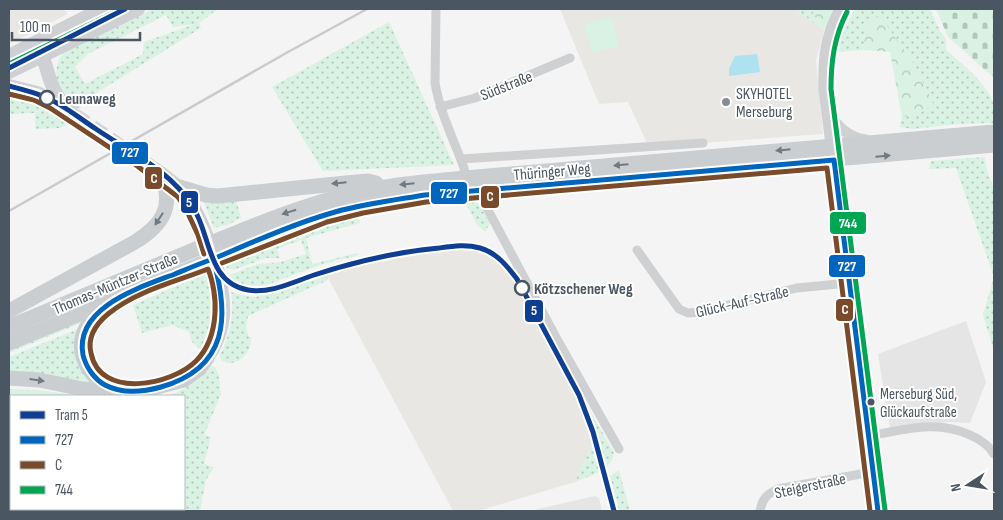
<svg xmlns="http://www.w3.org/2000/svg" width="1003" height="520" viewBox="0 0 1003 520" font-family="'Sofia Sans Condensed',sans-serif">
	<style>
		.commercial { fill: #e8e7e3 }
		.education { fill: #e6e5e6 }
		.grass { fill: url(#grass-dots); fill-rule: evenodd }
		.forest { fill: url(#forest-crowns) }
		.cemetery { fill: url(#cemetery-stones) }
		.garden { fill: #d9f2e3 }
		.water { fill: #aee2f0 }
		.lines { fill: none; stroke-linecap: round; stroke-linejoin: round }
		.secondary-tunnel { stroke: #d2d4d7; stroke-width: 14; stroke-dasharray: 14 7; stroke-linecap: butt }
		.minor { stroke: #ced0d2; stroke-width: 9 }
		.tertiary { stroke: #ced0d2; stroke-width: 11 }
		.secondary { stroke: #ced0d4; stroke-width: 14 }
		.primary { stroke: #caced1; stroke-width: 15 }
		.tram { stroke: #c9cacc; stroke-width: 1 }
		.rail { stroke: #c9cacc; stroke-width: 2.5 }
		.primary-bridge { stroke: #caced1; stroke-width: 15 }
		.bus-1-casing { stroke: #fff; stroke-width: 9 }
		.bus-2-casing { stroke: #fff; stroke-width: 9 }
		.bus-3-casing { stroke: #fff; stroke-width: 9 }
		.bus-1 { stroke: #0065bd; stroke-width: 5 }
		.bus-2 { stroke: #7a4b2a; stroke-width: 5 }
		.bus-3 { stroke: #00a651; stroke-width: 5 }
		.tram-1-casing { stroke: #fff; stroke-width: 9 }
		.tram-1 { stroke: #0f3f93; stroke-width: 5 }
		.oneway { fill: #707a83 }
		.stop-dot { fill: #fff; stroke: #4a5661; stroke-width: 2.5 }
		.poi-dot { fill: #868d94; stroke: #fff; stroke-width: 2 }
		.bus-dot { fill: #4a5661; stroke: #fff; stroke-width: 2 }
		.labels { text-anchor: middle; stroke-width: 4; stroke-linejoin: round; paint-order: stroke }
		.bus-label { font-size: 15px; fill: #4a5661; stroke: #fff; text-anchor: start }
		.street-label { font-size: 16px; fill: #4a5661; stroke: #fff }
		.poi-label { font-size: 16px; fill: #4a5661; stroke: #fff; text-anchor: start }
		.stop-label { font-size: 16px; font-weight: bold; fill: #4a5661; stroke: #fff; text-anchor: start }
		.line-badge { stroke: #fff; stroke-width: 2 }
		.badge-label { font-size: 14px; text-anchor: middle; font-weight: bold; fill: #fff }
	</style>
	<defs>
		<pattern id="grass-dots" width="8" height="8" patternUnits="userSpaceOnUse" patternTransform="scale(1.25)"><rect width="8" height="8" fill="#d9f2e3"/><path d="M2 2h.1M6 6h.1" fill="none" stroke="#b2c7bb" stroke-width="1.8" stroke-linecap="round"/></pattern>
		<pattern id="forest-crowns" width="20" height="18" patternUnits="userSpaceOnUse" patternTransform="scale(1.25)"><rect width="20" height="18" fill="#d9f2e3"/><path d="M2 6a3 3 0 1 1 6 0M12 15a3 3 0 1 1 6 0" fill="none" stroke="#b2c7bb"/></pattern>
		<pattern id="cemetery-stones" width="16" height="16" patternUnits="userSpaceOnUse" patternTransform="scale(1.25)"><rect width="16" height="16" fill="#d9f2e3"/><path d="M2 7V4a2 2 0 0 1 4 0v3zM10 15v-3a2 2 0 0 1 4 0v3z" fill="#b2c7bb"/></pattern>
	</defs>
	<rect width="100%" height="100%" fill="#f4f4f4"/>
	<g class="commercial">
		<path d="M9,9H64L68,14L13,42L9,43Z"/>
		<path d="M560,9H795L824,30L816,60L823,134L662,146L647,143L628,102L599,104Z"/>
		<path d="M450,248L471,249L496,260L509,272L520,291L580,406L592,444L575,482L478,511H453L326,274L388,257Z"/>
	</g>
	<g class="education">
		<path d="M966,321L986,382L970,423L949,422L890,428L878,354Z"/>
		<path d="M595,496L599,498L602,511H535L538,509Z"/>
	</g>
	<g class="grass">
		<path d="M153,9H218L199,23L201,28L85,100L79,109C75,106 70,104 66,100C55,87 52,63 65,51ZM166,15L173,27L195,24L144,42L143,54L85,84L75,67L88,54Z"/>
		<path d="M795,9H812L814,15L824,30Z"/>
		<path d="M855,9H930L940,31L946,39V50C961,63 987,83 993,103C995,109 994,116 994,123L958,124L913,129L900,127L902,117L917,114L933,105L912,61L867,23L863,50L836,52L841,34Z"/>
		<path d="M389,22L454,165L323,171L272,87Z"/>
		<path d="M9,93C33,98 51,108 71,122L60,128L35,129V113L9,114Z"/>
		<path d="M985,157C985,167 989,178 994,187V351L983,315L994,277L956,168L929,169L931,161Z"/>
		<path d="M203,200H236L241,218L228,225L214,228Z"/>
		<path d="M473,200L478,203L490,223L485,232L476,223L465,201Z"/>
		<path d="M359,218L360,223L306,238L312,264L357,253L359,255L323,264L266,285C250,288 241,284 227,276L258,264L281,262L306,254L301,240L277,249L280,258H266L233,270L227,268L226,264L306,232Z"/>
		<path d="M206,273C215,305 215,318 200,349L192,342L189,332L172,325L142,333L133,305Z"/>
		<path d="M326,274L328,280L248,316L246,327L249,337H251C253,353 235,370 221,360L220,355C230,334 235,315 231,292L246,296L255,297Z"/>
		<path d="M90,314L86,321L9,353V348Z"/>
		<path d="M83,327L92,382L28,373L9,372V357Z"/>
		<path d="M211,366L215,367L219,375L221,394L204,435L211,437L204,464L214,467L206,480L200,511H167L152,509H184V396H166C186,390 198,382 211,366Z"/>
		<path d="M588,407L614,453L612,460L607,467L598,434Z"/>
		<path d="M592,444L600,472L575,482Z"/>
		<path d="M619,470L630,511H619L610,476Z"/>
		<path d="M25,509H80V511H24Z"/>
	</g>
	<g class="forest">
		<path d="M812,9H833L824,30L814,15Z"/>
		<path d="M880,16L912,61L934,105L917,114L902,117L890,52L863,50L867,23Z"/>
		<path d="M9,389L38,390L76,395V396H11V509H25L24,511L9,509Z"/>
	</g>
	<path class="cemetery" d="M936,9H994V78L948,37Z"/>
	<path class="garden" d="M612,17L619,46L592,53L584,24Z"/>
	<path class="water" d="M757,54L760,72L729,76V69L735,56Z"/>
	<g class="lines">
		<path class="secondary-tunnel" d="M75,115L140,159"/>
		<g class="minor">
			<path d="M436,9L435,83C440,113 454,140 464,168L465,178"/>
			<path d="M440,107L475,98L570,58"/>
			<path d="M461,159L703,143"/>
			<path d="M480,191L481,197L557,339L619,449"/>
			<path d="M637,250L679,309L688,313L700,312L797,288L849,283"/>
			<path d="M868,436C904,430 936,419 970,435C979,439 989,445 994,454"/>
			<path d="M760,511C762,499 767,494 778,489L872,472"/>
		</g>
		<g class="tertiary">
			<path d="M840,9C825,36 823,59 824,90L878,511"/>
			<path d="M828,112C837,127 850,138 866,140"/>
		</g>
		<g class="secondary">
			<path d="M39,48C51,74 48,92 72,113"/>
			<path d="M9,56L102,9"/>
			<path d="M9,72L138,9"/>
			<path d="M9,86L37,93L61,106"/>
			<path d="M140,159C156,170 173,180 185,195C205,220 225,283 223,315C222,331 216,345 207,358"/>
		</g>
		<g class="primary">
			<path d="M176,186L206,195L218,196L356,182L368,181L376,183"/>
			<path d="M221,239C274,217 328,196 385,187C411,182 439,181 465,178L994,132"/>
			<path d="M226,253C259,239 292,225 327,215C359,206 392,201 425,195L994,145"/>
			<path d="M106,307C100,312 94,317 89,323C71,349 88,378 113,388"/>
			<path d="M9,311L135,242C164,224 174,206 161,174"/>
			<path d="M9,327L196,249"/>
			<path d="M9,343L201,264"/>
			<path d="M9,378L39,380L83,389L127,391L145,390L184,380L199,369L207,358"/>
		</g>
		<path class="tram" d="M9,63L117,9"/>
		<path class="rail" d="M9,211L288,52L367,9"/>
		<g class="primary-bridge">
			<path d="M196,249L221,239"/>
			<path d="M201,264L226,253"/>
		</g>
		<defs>
			<g id="bus-1">
				<path d="M9,86L37,93L54,102L140,159L183,192L191,203L205,232L213,259"/>
				<path d="M213,259C230,317 228,368 161,387C143,392 122,394 105,385C94,379 86,367 83,355C74,307 141,287 175,274C187,269 201,263 213,259Z"/>
				<path d="M213,259C253,242 293,224 335,212C364,204 395,200 425,195L834,160L878,511"/>
			</g>
			<g id="bus-2">
				<path d="M9,94L34,100L50,108L136,165L178,197L185,207L198,235L204,254"/>
				<path d="M222,263L327,222L363,213L426,202L827,168L870,511"/>
				<path d="M208,269C213,281 216,299 215,313C214,331 209,348 196,361C172,385 100,400 91,353C87,337 96,324 108,314C136,291 175,282 208,269Z"/>
			</g>
			<g id="bus-3">
				<path d="M847,12C834,37 831,62 831,89L885,510"/>
				<path d="M9,64L121,9"/>
			</g>
		</defs>
		<use href="#bus-1" class="bus-1-casing"/>
		<use href="#bus-2" class="bus-2-casing"/>
		<use href="#bus-3" class="bus-3-casing"/>
		<use href="#bus-1" class="bus-1"/>
		<use href="#bus-2" class="bus-2"/>
		<use href="#bus-3" class="bus-3"/>
		<defs>
			<g id="tram-1">
				<path d="M9,68L125,9"/>
				<path d="M9,86C21,89 34,92 45,97C64,105 79,118 96,129C130,152 171,171 193,207C211,235 207,283 248,290C270,294 293,282 314,275C354,262 396,252 439,248C453,246 466,244 480,248C497,253 507,266 517,279L579,395L593,432L614,511"/>
			</g>
		</defs>
		<use href="#tram-1" class="tram-1-casing"/>
		<use href="#tram-1" class="tram-1"/>
	</g>
	<defs><path id="oneway-solid" d="M-6-.8H1V-3.2L6.5 0L1 3.2V.8H-6Z" transform="scale(1.25)"/></defs>
	<g class="oneway">
		<use href="#oneway-solid" transform="translate(783 150) rotate(174)"/>
		<use href="#oneway-solid" transform="translate(883 156) rotate(-5)"/>
		<use href="#oneway-solid" transform="translate(621 165) rotate(175)"/>
		<use href="#oneway-solid" transform="translate(339 183) rotate(174)"/>
		<use href="#oneway-solid" transform="translate(407 184) rotate(174)"/>
		<use href="#oneway-solid" transform="translate(289 212) rotate(162)"/>
		<use href="#oneway-solid" transform="translate(159 219) rotate(123)"/>
		<use href="#oneway-solid" transform="translate(37 380) rotate(8)"/>
	</g>
	<g class="stop-dot">
		<circle cx="47" cy="98" r="7"/>
		<circle cx="522" cy="288" r="7"/>
	</g>
	<circle class="poi-dot" cx="726" cy="102" r="5"/>
	<circle class="bus-dot" cx="871" cy="402" r="4.5"/>
	<g class="labels">
		<g class="bus-label">
			<text x="880" y="399">Merseburg Süd,<tspan x="880" dy="18">Glückaufstraße</tspan></text>
		</g>
		<g class="street-label">
			<text transform="translate(506 85) rotate(-22)" y="6">Südstraße</text>
			<text transform="translate(552 171) rotate(-5)" y="6">Thüringer Weg</text>
			<text transform="translate(115 283) rotate(-23)" y="6">Thomas-Müntzer-Straße</text>
			<text transform="translate(742 301) rotate(-13)" y="6">Glück-Auf-Straße</text>
			<text transform="translate(810 485) rotate(-12)" y="6">Steigerstraße</text>
		</g>
		<g class="poi-label">
			<text x="736" y="99">SKYHOTEL<tspan x="736" dy="18">Merseburg</tspan></text>
		</g>
		<g class="stop-label">
			<text x="59" y="104">Leunaweg</text>
			<text x="534" y="294">Kötzschener Weg</text>
		</g>
	</g>
	<g class="line-badge">
		<rect x="111" y="141" width="38" height="24" rx="5" fill="#0065bd"/>
		<rect x="144" y="166" width="19" height="24" rx="5" fill="#7a4b2a"/>
		<rect x="430" y="181" width="38" height="24" rx="5" fill="#0065bd"/>
		<rect x="480" y="185" width="20" height="24" rx="5" fill="#7a4b2a"/>
		<rect x="180" y="190" width="19" height="24" rx="5" fill="#0f3f93"/>
		<rect x="829" y="211" width="38" height="24" rx="5" fill="#00a651"/>
		<rect x="828" y="254" width="38" height="24" rx="5" fill="#0065bd"/>
		<rect x="835" y="298" width="19" height="24" rx="5" fill="#7a4b2a"/>
		<rect x="524" y="299" width="20" height="24" rx="5" fill="#0f3f93"/>
	</g>
	<g class="badge-label">
		<text x="130" y="157">727</text>
		<text x="154" y="183">C</text>
		<text x="449" y="198">727</text>
		<text x="490" y="201">C</text>
		<text x="189" y="207">5</text>
		<text x="848" y="228">744</text>
		<text x="847" y="271">727</text>
		<text x="845" y="314">C</text>
		<text x="534" y="315">5</text>
	</g>
	<rect width="1003" height="520" fill="none" stroke="#4a5661" stroke-width="20"/>
	<rect x="10" y="395" width="175" height="115" fill="#ffffff" stroke="#b7bbc0"/>
	<rect x="20" y="411" width="25" height="8" fill="#0f3f93" stroke="#b7bbc0"/>
	<text x="55" y="420" font-size="15" fill="#4a5661">Tram 5</text>
	<rect x="20" y="436" width="25" height="8" fill="#0065bd" stroke="#b7bbc0"/>
	<text x="55" y="445" font-size="15" fill="#4a5661">727</text>
	<rect x="20" y="461" width="25" height="8" fill="#7a4b2a" stroke="#b7bbc0"/>
	<text x="55" y="470" font-size="15" fill="#4a5661">C</text>
	<rect x="20" y="486" width="25" height="8" fill="#00a651" stroke="#b7bbc0"/>
	<text x="55" y="495" font-size="15" fill="#4a5661">744</text>
	<g transform="translate(968 485) rotate(258)" stroke="#ffffff" stroke-width="4" paint-order="stroke">
	<path d="M0-4L9 19L0 12L-9 19Z" fill="#4a5661"/>
	<text y="-8" font-size="14" font-weight="bold" text-anchor="middle" fill="#4a5661">N</text>
	</g>
	<path d="M12 32v8h128v-8" fill="none" stroke="#4a5661" stroke-width="2.5"/>
	<text x="20" y="32" font-size="15" fill="#4a5661" stroke="#ffffff" stroke-width="4" paint-order="stroke">100 m</text>
</svg>
